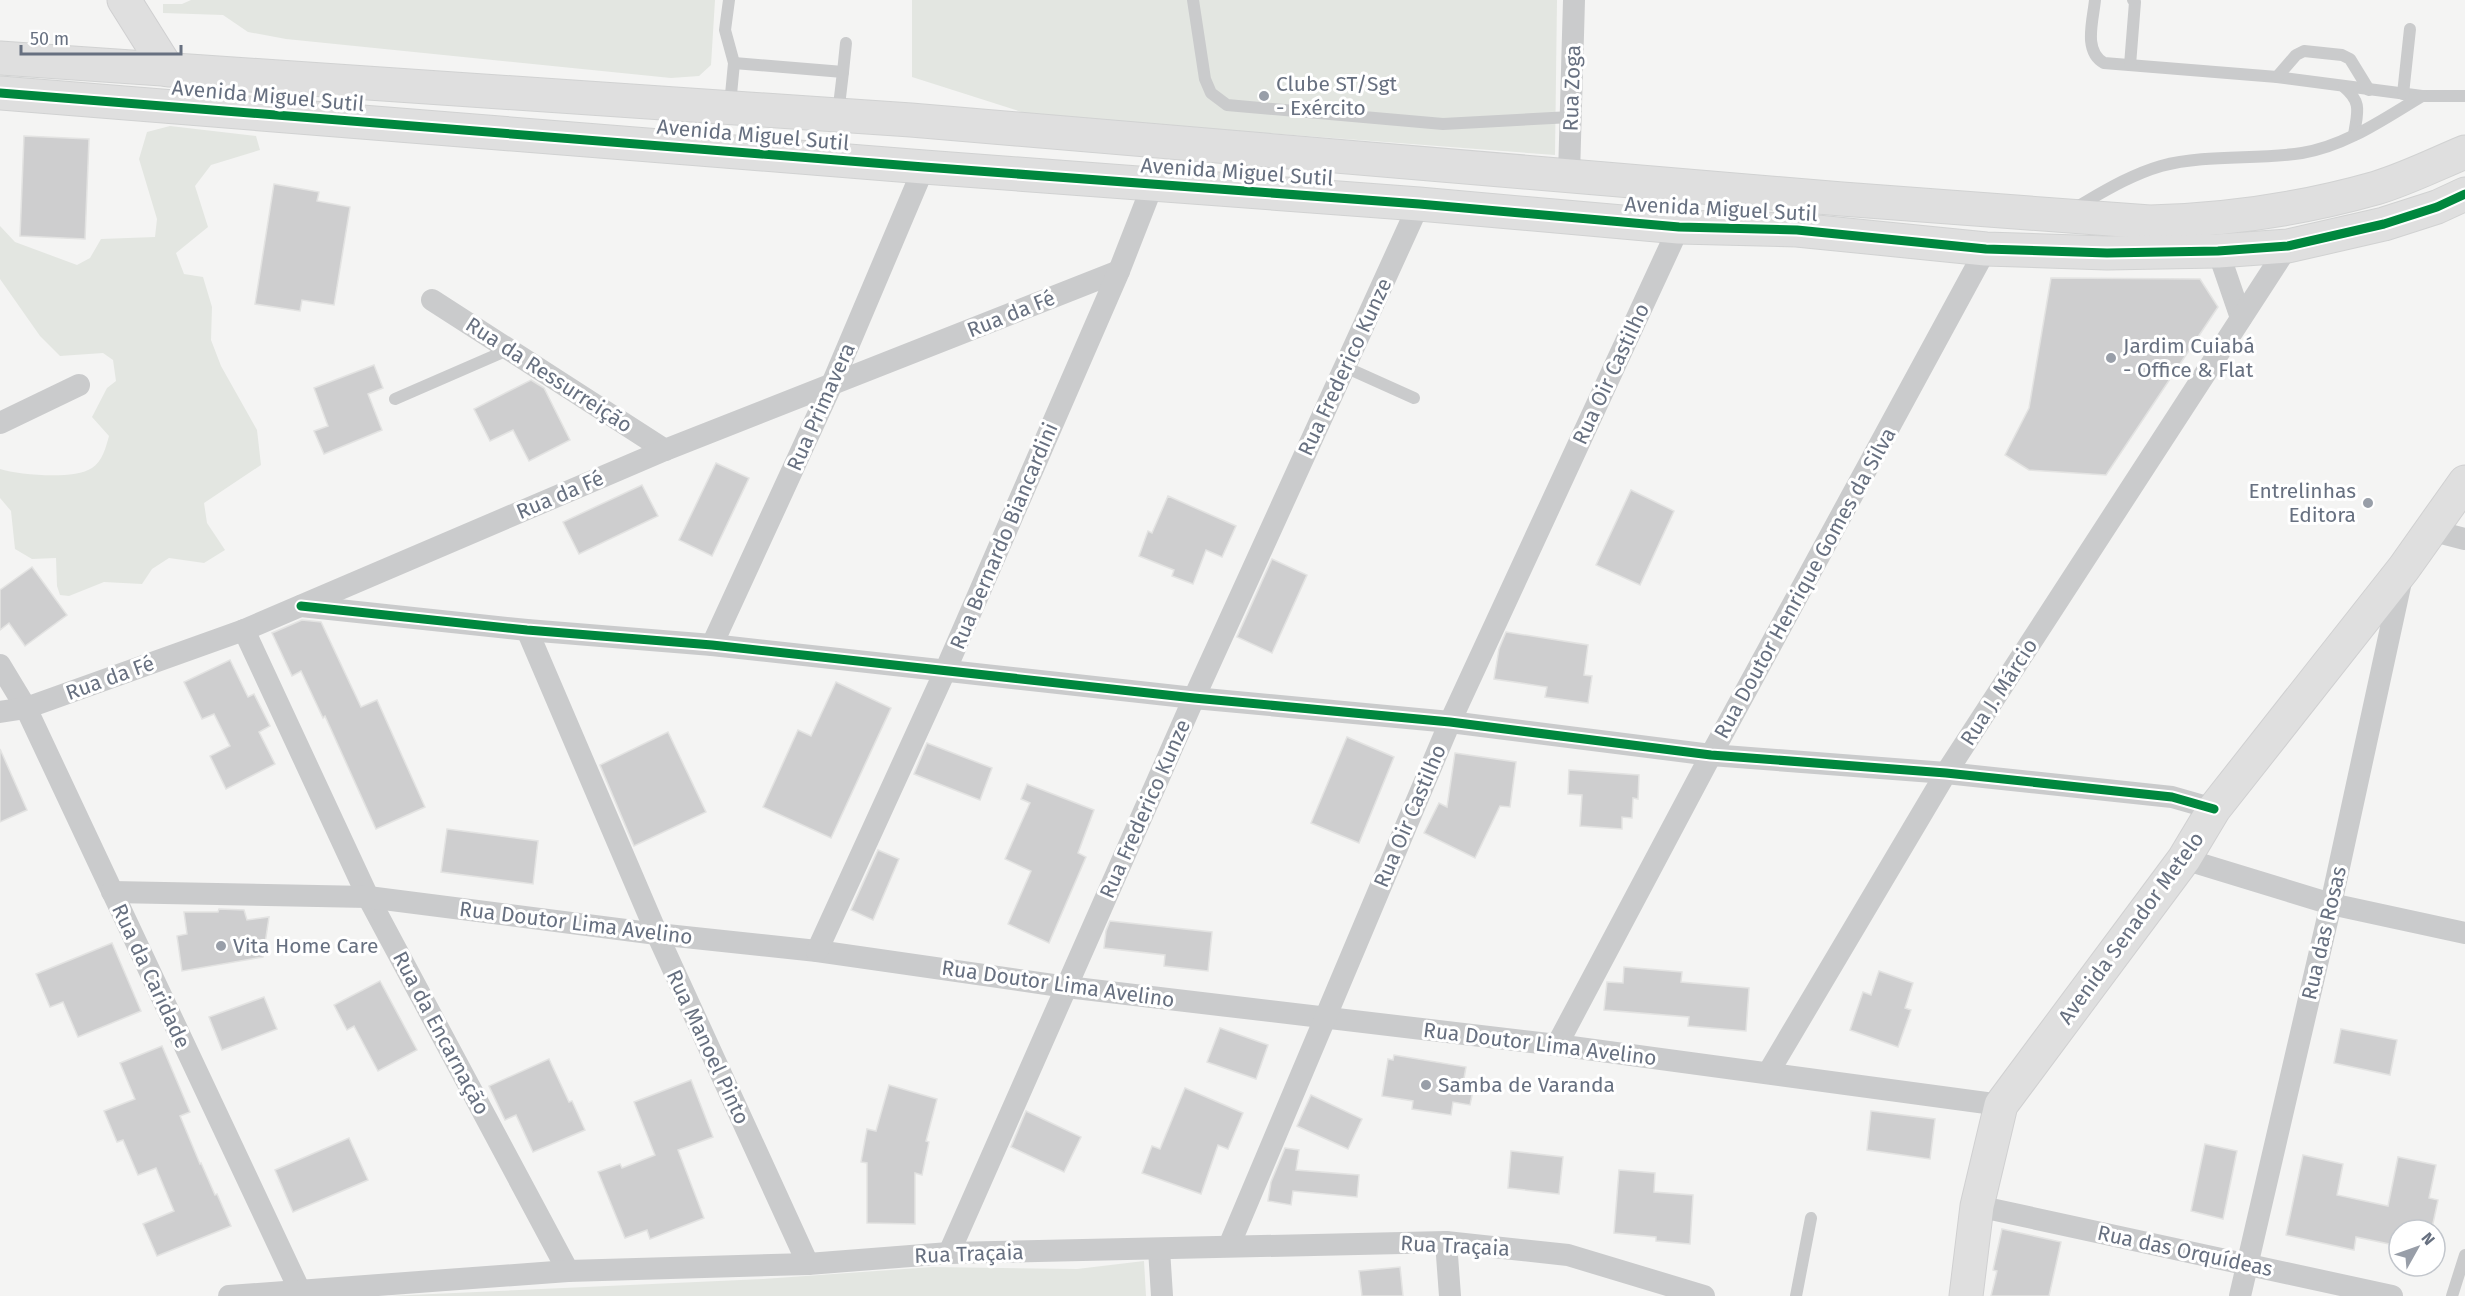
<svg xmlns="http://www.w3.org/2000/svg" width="2465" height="1296" viewBox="0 0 2465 1296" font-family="'Fira Sans',sans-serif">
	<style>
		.green { fill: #e3e6e1 }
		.building { fill: #cececf; stroke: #e3e3e2; stroke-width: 1.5 }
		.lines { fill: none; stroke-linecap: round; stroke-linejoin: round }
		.secondary-casing { stroke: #d0d0d1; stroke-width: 35 }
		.highway-casing { stroke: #d1d2d2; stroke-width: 35 }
		.lane { stroke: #cacbcc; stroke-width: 12 }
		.street { stroke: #cacbcc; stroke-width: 22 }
		.secondary { stroke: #dfdfdf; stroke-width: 33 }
		.highway { stroke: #dfdfdf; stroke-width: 33 }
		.cycleway-casing { stroke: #fff; stroke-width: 13 }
		.cycleway { stroke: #00873e; stroke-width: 9 }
		.poi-dot { fill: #989ea8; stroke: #fff; stroke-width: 2 }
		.labels { text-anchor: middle; stroke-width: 6; stroke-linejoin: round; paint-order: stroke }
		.poi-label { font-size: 21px; fill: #677080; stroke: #fff; text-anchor: start }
		.street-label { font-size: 21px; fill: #677080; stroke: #fff }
	</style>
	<rect width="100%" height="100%" fill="#f4f4f3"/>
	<g class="green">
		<path d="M191,0H715L711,65L699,76L671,78L286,39L248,32L223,15L163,13V4H182Z"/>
		<path d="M912,0H1557L1555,155L1031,115L912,77Z"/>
		<path d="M170,126L256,136L260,150L211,165L195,186L208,227L176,253L184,274L203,277L212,307L211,340L221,366L257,430L261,465L204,503L207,523L225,550L204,563L169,558L152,569L142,584L104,582L69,596L60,595L57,586L56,558L32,559L15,549L11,511L0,498V469C20,475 74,480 92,468C102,462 106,447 109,436L92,417L107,388L116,381L113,360L103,353L60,356L40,336L0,279V226L15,242L77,265L90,258L101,239L155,237L157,219L139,159L147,132Z"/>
		<path d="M1144,1261L1146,1296H388L763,1279L933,1267L1077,1269Z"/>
	</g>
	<g class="building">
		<path d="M24,136L89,139L85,239L20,236Z"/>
		<path d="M274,184L319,192L317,201L350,207L334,305L302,300L300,311L255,304Z"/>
		<path d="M2051,278L2200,279L2218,307L2106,475L2029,470L2005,455L2029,408Z"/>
		<path d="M374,365L383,388L368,394L382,430L324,454L314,431L328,426L314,388Z"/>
		<path d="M531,380L544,388L570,440L529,461L513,430L490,441L474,409Z"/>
		<path d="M716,463L749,478L712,556L679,540Z"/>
		<path d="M642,485L658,516L579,554L563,522Z"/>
		<path d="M1631,490L1674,511L1640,585L1596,565Z"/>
		<path d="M1168,496L1236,526L1222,557L1206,550L1193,584L1172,576L1174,570L1139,556L1148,531L1152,533Z"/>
		<path d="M1272,559L1307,575L1272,653L1237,637Z"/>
		<path d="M32,567L67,615L25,646L9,623L0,630V590Z"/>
		<path d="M302,620L321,622L361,707L377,700L425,807L376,829L325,716L323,718L301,671L292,676L272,633Z"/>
		<path d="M1506,632L1588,645L1584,675L1592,676L1588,703L1545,697L1547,687L1494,679L1499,649Z"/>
		<path d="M230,660L248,697L254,694L270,726L259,732L275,764L226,789L210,756L230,746L214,714L202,719L184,682Z"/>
		<path d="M836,682L891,708L831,838L763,807L798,730L811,736Z"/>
		<path d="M668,732L706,812L634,846L600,765Z"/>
		<path d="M1347,737L1394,757L1359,843L1311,823Z"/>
		<path d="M927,743L992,768L980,800L914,774Z"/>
		<path d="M0,749L27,810L0,822Z"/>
		<path d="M1455,753L1516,762L1510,807L1500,806L1475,858L1424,833L1439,803L1447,807Z"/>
		<path d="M1569,770L1639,775L1638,799L1633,798L1632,818L1622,817V829L1580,826L1582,795L1568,794Z"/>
		<path d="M1027,784L1094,810L1078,853L1086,857L1049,943L1008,924L1031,871L1005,859L1030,803L1021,799Z"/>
		<path d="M447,829L538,841L533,884L441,872Z"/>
		<path d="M878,850L899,859L873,920L851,910Z"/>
		<path d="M219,909L244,910L247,920L269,917L263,957L182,971L177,936L187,934L184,912H218Z"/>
		<path d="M1110,921L1212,932L1208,971L1164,966L1165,955L1104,948L1106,931Z"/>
		<path d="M112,943L141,1011L78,1037L63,1002L50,1007L36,974Z"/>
		<path d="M1624,967L1682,972L1681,982L1749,988L1746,1031L1688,1026L1689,1017L1604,1010L1607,982L1623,983Z"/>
		<path d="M1879,971L1913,983L1905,1008L1911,1010L1898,1047L1850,1030L1863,992L1871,995Z"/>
		<path d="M380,981L417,1050L378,1071L354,1026L347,1030L334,1005Z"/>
		<path d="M264,997L277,1029L222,1050L209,1017Z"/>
		<path d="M1220,1028L1268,1045L1256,1079L1207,1062Z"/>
		<path d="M2341,1029L2397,1040L2390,1075L2334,1063Z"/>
		<path d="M162,1046L190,1112L180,1116L200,1164L201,1163L215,1195L217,1194L231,1226L157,1256L143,1224L174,1211L156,1168L138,1175L123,1140L117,1142L104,1111L135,1099L120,1063Z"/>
		<path d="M1394,1055L1466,1067L1463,1084L1474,1086L1470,1105L1453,1102L1451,1115L1412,1109L1413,1101L1382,1096L1388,1059L1393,1060Z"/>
		<path d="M549,1059L569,1102L572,1101L585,1130L533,1152L516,1115L505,1120L489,1086Z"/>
		<path d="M691,1080L713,1137L678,1150L704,1218L650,1239L647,1230L625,1238L598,1172L620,1164L622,1168L655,1155L634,1102Z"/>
		<path d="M889,1085L937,1099L926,1141L929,1142L922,1175L915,1173V1224L867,1223V1163L861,1162L867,1129L876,1131Z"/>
		<path d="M1185,1088L1243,1113L1228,1149L1218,1145L1201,1194L1142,1173L1152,1146L1160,1149Z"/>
		<path d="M1311,1095L1362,1119L1348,1149L1297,1126Z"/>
		<path d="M1026,1111L1081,1137L1064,1172L1011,1147Z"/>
		<path d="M1871,1111L1935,1119L1930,1159L1867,1150Z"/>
		<path d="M349,1138L368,1180L293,1212L275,1170Z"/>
		<path d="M2205,1144L2237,1151L2223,1219L2191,1211Z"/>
		<path d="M1285,1148L1299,1150L1296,1170L1359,1175L1357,1197L1293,1191L1291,1205L1268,1201L1271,1182Z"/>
		<path d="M1511,1151L1563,1157L1559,1194L1508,1188Z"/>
		<path d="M2303,1155L2343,1164L2337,1195L2388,1206L2398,1157L2436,1165L2429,1198L2438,1200L2432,1228L2423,1226L2422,1230H2399V1246L2356,1237L2354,1250L2286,1235Z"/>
		<path d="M1619,1170L1655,1173L1654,1192L1693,1195L1690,1244L1656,1241V1237L1614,1233Z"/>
		<path d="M2002,1229L2061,1242L2049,1296H1991L1997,1271L1993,1270Z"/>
		<path d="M1400,1267L1403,1296H1362L1359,1271Z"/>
	</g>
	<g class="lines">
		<defs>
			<g id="secondary">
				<path d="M124,0L168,70"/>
				<path d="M1966,1296L1977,1206L2001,1105L2184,859L2214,809L2404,568L2465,482"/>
			</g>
			<g id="highway">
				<path d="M0,58L911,120L1842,199L2150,222C2227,220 2302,209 2376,188C2406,179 2436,164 2465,152"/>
				<path d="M0,93L924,167L1419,204L1679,227L1797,230L1986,249L2107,253L2218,251L2288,246L2384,224L2437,207L2465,194"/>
			</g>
		</defs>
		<use href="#secondary" class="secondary-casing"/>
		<use href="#highway" class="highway-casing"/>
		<g class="lane">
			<path d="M729,0L725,30L734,63L730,105"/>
			<path d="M1193,0L1205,79L1211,93L1227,105L1443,124L1571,117"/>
			<path d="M2095,0C2093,21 2083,51 2104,63L2277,77L2422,96H2465"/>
			<path d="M734,63L843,72L838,114"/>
			<path d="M2130,65L2135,2L2133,0"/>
			<path d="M843,72L846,43"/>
			<path d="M2277,77L2296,55L2304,51L2342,55L2350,59L2369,90"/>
			<path d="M2344,87C2363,103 2357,113 2354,135"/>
			<path d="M2403,94L2410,29"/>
			<path d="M2075,208C2103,192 2130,175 2161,166C2207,154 2256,160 2302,153C2346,146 2385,118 2422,96"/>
			<path d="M1345,367L1414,398"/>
			<path d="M395,399L510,349"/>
			<path d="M1796,1296L1811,1218"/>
			<path d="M2452,1296L2465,1255"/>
		</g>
		<g class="street">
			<path d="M1569,175L1574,0"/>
			<path d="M2218,251L2241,318"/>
			<path d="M432,300L665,450"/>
			<path d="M0,423L79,385"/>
			<path d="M2430,530L2465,539"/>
			<path d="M301,606L527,630L712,645L1194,698L1450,722L1711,755L1946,773L2172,797L2214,809"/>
			<path d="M244,630L368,897L568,1271"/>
			<path d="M527,630L657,934L808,1264"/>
			<path d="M712,645L832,384L924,167"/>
			<path d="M0,665L26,708L299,1289"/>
			<path d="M0,712L26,708L244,630L665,450L1119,271"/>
			<path d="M2184,859L2331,904L2465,933"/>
			<path d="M112,892L368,897L657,934L817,951L1067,987L1557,1045L2001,1105"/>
			<path d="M817,951L946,669L1119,271L1153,184"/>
			<path d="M1557,1045L1711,755L1986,249"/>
			<path d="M1768,1073L1946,773L2288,246"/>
			<path d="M1977,1206L2392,1296"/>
			<path d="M1446,1242L1450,1296"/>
			<path d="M1229,1246L1450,722L1679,227"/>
			<path d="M1159,1249L1162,1296"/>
			<path d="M949,1253L1194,698L1419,204"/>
			<path d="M229,1296L568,1271L808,1264L949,1253L1446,1242L1568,1255L1704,1296"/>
			<path d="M2240,1296L2331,904L2402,577"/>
		</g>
		<use href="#secondary" class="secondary"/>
		<use href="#highway" class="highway"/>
		<defs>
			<g id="cycleway">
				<path d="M0,93L924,167L1419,204L1679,227L1797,230L1986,249L2107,253L2218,251L2288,246L2384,224L2437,207L2465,194"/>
				<path d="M301,606L527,630L712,645L1194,698L1450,722L1711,755L1946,773L2172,797L2214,809"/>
			</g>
		</defs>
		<use href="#cycleway" class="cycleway-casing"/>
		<use href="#cycleway" class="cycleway"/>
	</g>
	<g class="poi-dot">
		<circle cx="1264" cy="96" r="6"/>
		<circle cx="2111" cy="358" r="6"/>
		<circle cx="2368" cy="503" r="6"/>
		<circle cx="221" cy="946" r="6"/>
		<circle cx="1426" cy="1085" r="6"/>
	</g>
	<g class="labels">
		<g class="poi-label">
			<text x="1276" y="91">Clube ST/Sgt<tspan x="1276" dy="24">- Exército</tspan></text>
			<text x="2123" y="353">Jardim Cuiabá<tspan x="2123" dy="24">- Office &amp; Flat</tspan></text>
			<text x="2356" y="498" text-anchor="end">Entrelinhas<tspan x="2356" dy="24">Editora</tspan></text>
			<text x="233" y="953">Vita Home Care</text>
			<text x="1438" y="1092">Samba de Varanda</text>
		</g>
		<g class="street-label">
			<text transform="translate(1572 88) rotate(-88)" y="7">Rua Zoga</text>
			<text transform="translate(268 96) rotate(5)" y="7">Avenida Miguel Sutil</text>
			<text transform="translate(753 135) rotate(5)" y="7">Avenida Miguel Sutil</text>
			<text transform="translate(1237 172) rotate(4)" y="7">Avenida Miguel Sutil</text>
			<text transform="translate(1721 209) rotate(3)" y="7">Avenida Miguel Sutil</text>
			<text transform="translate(1011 314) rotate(-22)" y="7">Rua da Fé</text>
			<text transform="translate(1345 367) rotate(-65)" y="7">Rua Frederico Kunze</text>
			<text transform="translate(1611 374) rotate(-65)" y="7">Rua Oir Castilho</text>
			<text transform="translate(549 375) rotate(33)" y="7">Rua da Ressurreição</text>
			<text transform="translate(821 407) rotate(-66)" y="7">Rua Primavera</text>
			<text transform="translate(560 495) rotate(-23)" y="7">Rua da Fé</text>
			<text transform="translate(1004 536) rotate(-67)" y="7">Rua Bernardo Biancardini</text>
			<text transform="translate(1805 583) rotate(-61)" y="7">Rua Doutor Henrique Gomes da Silva</text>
			<text transform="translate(110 678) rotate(-20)" y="7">Rua da Fé</text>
			<text transform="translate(1999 692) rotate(-57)" y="7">Rua J. Márcio</text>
			<text transform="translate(1145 809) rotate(-66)" y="7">Rua Frederico Kunze</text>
			<text transform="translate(1410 816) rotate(-67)" y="7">Rua Oir Castilho</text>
			<text transform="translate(576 923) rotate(7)" y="7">Rua Doutor Lima Avelino</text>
			<text transform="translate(2131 928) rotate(-54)" y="7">Avenida Senador Metelo</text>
			<text transform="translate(2324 933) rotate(-77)" y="7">Rua das Rosas</text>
			<text transform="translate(151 976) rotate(65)" y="7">Rua da Caridade</text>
			<text transform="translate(1058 984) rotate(8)" y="7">Rua Doutor Lima Avelino</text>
			<text transform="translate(441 1033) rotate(62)" y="7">Rua da Encarnação</text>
			<text transform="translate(1540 1044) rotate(7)" y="7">Rua Doutor Lima Avelino</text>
			<text transform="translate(708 1047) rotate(65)" y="7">Rua Manoel Pinto</text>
			<text transform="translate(1455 1246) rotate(3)" y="7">Rua Traçaia</text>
			<text transform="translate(2185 1251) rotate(12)" y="7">Rua das Orquídeas</text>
			<text transform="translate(969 1254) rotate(-2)" y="7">Rua Traçaia</text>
		</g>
	</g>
	<g transform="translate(2417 1248) rotate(50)"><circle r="28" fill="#ffffff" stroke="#c2c6cc" stroke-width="1.5"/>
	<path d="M0-4.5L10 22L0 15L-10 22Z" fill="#989ea8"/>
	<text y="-9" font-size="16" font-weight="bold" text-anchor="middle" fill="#677080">N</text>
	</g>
	<path d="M21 45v9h160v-9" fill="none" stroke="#677080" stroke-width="3"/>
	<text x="30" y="45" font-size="18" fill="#677080" stroke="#ffffff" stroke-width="4.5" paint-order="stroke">50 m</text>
</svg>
